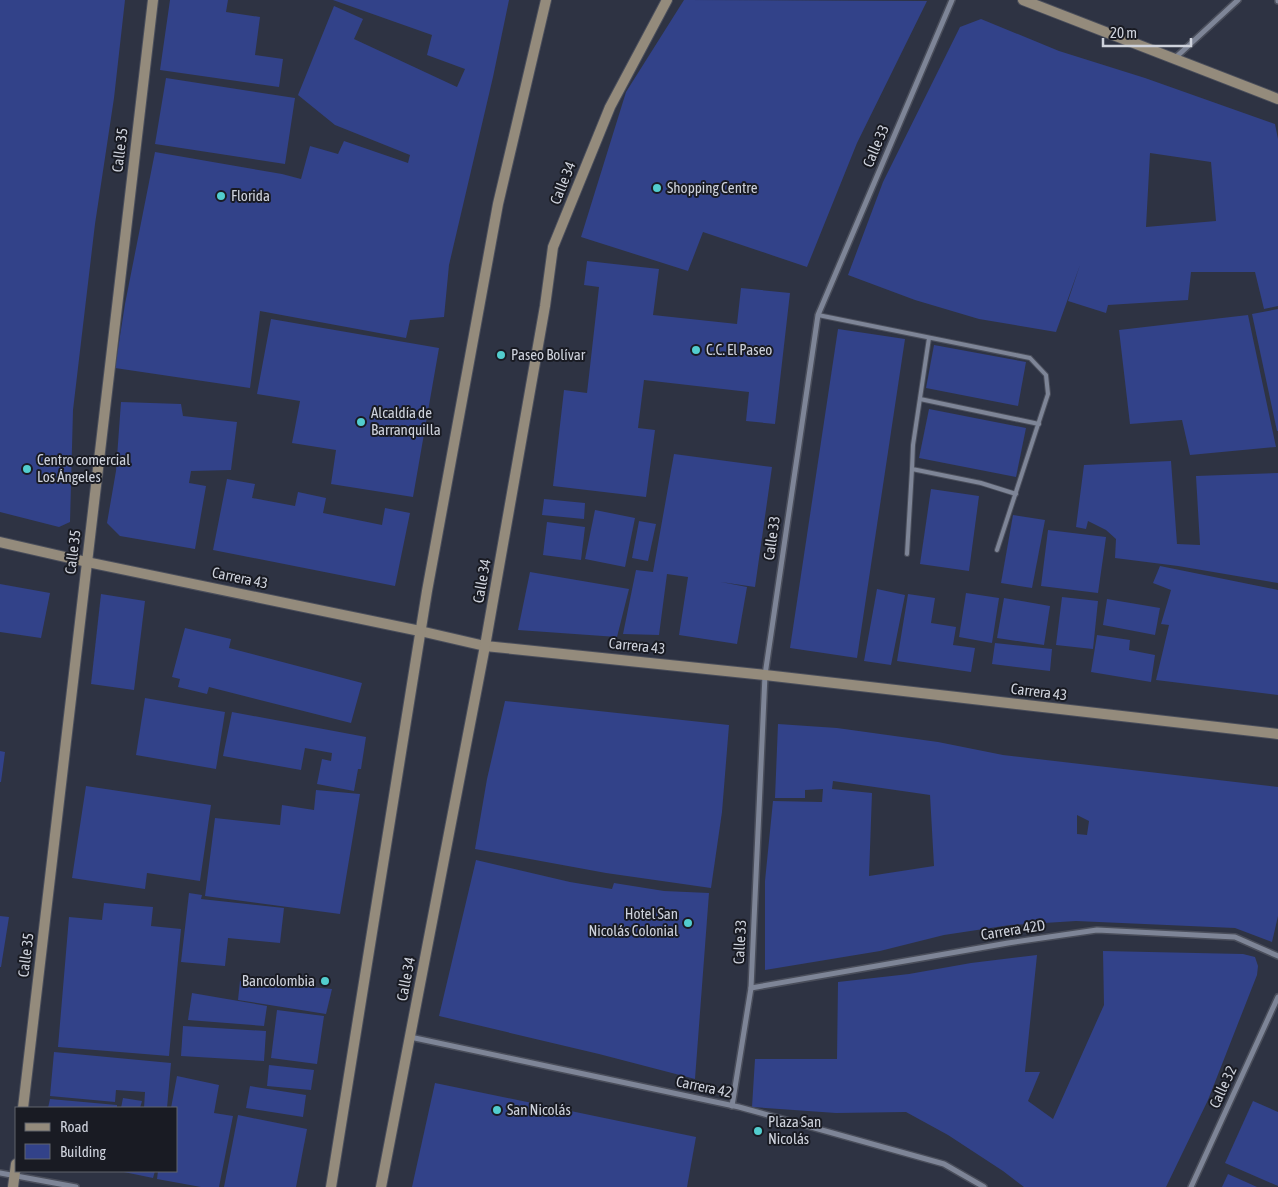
<svg xmlns="http://www.w3.org/2000/svg" width="1278" height="1187" viewBox="0 0 1278 1187" font-family="'Asap Condensed',sans-serif">
	<style>
		.building { fill: #324289; fill-rule: evenodd }
		.lines { fill: none; stroke-linecap: round; stroke-linejoin: round }
		.lane-casing { stroke: #4a4e5b; stroke-width: 6 }
		.street-casing { stroke: #4a4e5b; stroke-width: 8 }
		.secondary-casing { stroke: #4a4e5b; stroke-width: 12 }
		.lane { stroke: #7e8597; stroke-width: 4 }
		.street { stroke: #7e8597; stroke-width: 5 }
		.secondary { stroke: #948b7c; stroke-width: 10 }
		.poi-dot { fill: #52cdce; stroke: #191b23; stroke-width: 2 }
		.labels { text-anchor: middle; stroke-width: 4; stroke-linejoin: round; paint-order: stroke }
		.street-label { font-size: 15px; fill: #ced2dc; stroke: #191b23 }
		.poi-label { font-size: 15px; fill: #ced2dc; stroke: #191b23; text-anchor: start }
	</style>
	<rect width="100%" height="100%" fill="#2e3343"/>
	<g class="building">
		<path d="M0,0H125L114,98L95,224L73,410L70,522L59,527L0,512Z"/>
		<path d="M170,0H228L226,12L260,17L255,55L283,59L279,87L160,70Z"/>
		<path d="M333,0H509L493,77L449,265L444,317L410,320L406,338L260,311L250,388L115,368L125,304L155,152L282,174L301,179L310,146L338,154L344,141L408,163L410,155L335,125L298,95L334,6L363,19L354,39L457,87L465,69L427,55L432,35Z"/>
		<path d="M684,0L927,1L857,143L807,267L703,232L688,271L581,237L626,92Z"/>
		<path d="M981,19L1059,51L1145,78L1275,124L1278,139V306L1264,309L1255,272H1191L1188,300L1108,305L1106,313L1068,301L1080,265L1056,332L979,319L915,300L848,275L883,182L960,27ZM1150,153L1211,162L1216,221L1146,227Z"/>
		<path d="M166,78L295,98L285,164L155,144Z"/>
		<path d="M587,261L659,269L653,315L737,324L741,288L790,293L775,424L746,421L749,392L644,380L638,428L655,430L646,497L553,486L564,390L587,393L599,287L584,285Z"/>
		<path d="M1278,309V431H1277L1252,314Z"/>
		<path d="M1248,315L1276,447L1190,455L1182,420L1130,424L1119,330Z"/>
		<path d="M271,319L439,348L413,497L331,484L336,450L292,443L300,401L257,394Z"/>
		<path d="M838,329L905,339L857,658L790,648Z"/>
		<path d="M934,345L1026,362L1018,406L926,388Z"/>
		<path d="M121,402L181,404L183,416L237,422L231,470L191,471L189,483L206,486L195,549L120,536L107,523L116,471Z"/>
		<path d="M929,409L1026,428L1016,477L919,458Z"/>
		<path d="M674,454L772,467L755,587L721,582L747,587L737,644L679,635L688,577L667,574L659,635L623,634L636,570L653,572Z"/>
		<path d="M1171,461L1177,544L1200,545L1196,476L1278,473V583L1178,566L1115,558L1116,539L1106,530L1088,521L1086,529L1076,527L1084,465Z"/>
		<path d="M227,479L255,484L252,498L295,506L298,492L326,498L323,513L382,525L385,508L410,513L395,586L213,550Z"/>
		<path d="M931,489L979,496L969,571L920,564Z"/>
		<path d="M544,499L585,503L584,519L542,515Z"/>
		<path d="M595,510L635,518L625,567L585,559Z"/>
		<path d="M1013,515L1045,520L1032,588L1001,583Z"/>
		<path d="M639,521L656,524L648,561L632,558Z"/>
		<path d="M547,522L585,527L581,560L543,555Z"/>
		<path d="M1048,530L1106,537L1098,593L1041,586Z"/>
		<path d="M1160,566L1278,590V695L1156,680L1169,625L1161,624L1171,590L1153,583Z"/>
		<path d="M530,572L629,589L617,637L518,630Z"/>
		<path d="M0,584L50,593L41,638L0,632Z"/>
		<path d="M877,589L905,595L891,665L864,661Z"/>
		<path d="M966,593L999,598L992,643L959,637Z"/>
		<path d="M101,594L145,601L134,690L91,684Z"/>
		<path d="M908,594L935,598L931,623L956,627L953,645L975,648L971,672L897,661Z"/>
		<path d="M1062,597L1098,601L1093,649L1056,645Z"/>
		<path d="M1004,598L1050,606L1044,645L997,638Z"/>
		<path d="M1107,599L1160,608L1155,635L1103,625Z"/>
		<path d="M185,628L231,639L229,648L362,683L351,723L209,687L207,694L178,687L180,679L172,677Z"/>
		<path d="M1097,635L1130,640L1129,650L1155,655L1151,682L1091,672Z"/>
		<path d="M995,643L1052,649L1050,671L992,664Z"/>
		<path d="M145,698L225,712L216,769L136,755Z"/>
		<path d="M505,701L729,725L722,812L711,888L606,873L475,849L487,779Z"/>
		<path d="M232,712L366,737L361,769H358L354,791L317,784L322,759L331,761L332,753L305,748L301,770L223,756Z"/>
		<path d="M778,724L837,728L938,742L1003,755L1278,787V916L1272,942L1235,928L1076,921L1010,925L944,935L880,951L765,970V881L773,801L822,802L823,789L805,790V798H775ZM833,781L930,795L934,866L869,876L872,793L832,789ZM1077,815L1089,821L1087,835L1077,834Z"/>
		<path d="M0,751L5,752L1,782H0Z"/>
		<path d="M86,786L211,805L200,881L147,873L145,889L72,878Z"/>
		<path d="M316,790L360,794L340,914L205,896L215,818L280,825L282,805L314,810Z"/>
		<path d="M476,860L570,882L612,889L614,883L664,891L709,893L695,1079L599,1054L439,1016Z"/>
		<path d="M189,893L202,895L201,899L284,908L280,943L228,938L225,966L181,962Z"/>
		<path d="M104,903L153,907L151,926L181,929L169,1056L58,1047L69,917L102,920Z"/>
		<path d="M0,916L9,917L1,967H0Z"/>
		<path d="M1103,951L1243,954L1255,957L1258,966L1257,975L1208,1100L1166,1187H1024L1003,1171L948,1135L906,1112L836,1113L752,1107L755,1059H837L838,982L909,974L971,963L1037,955L1025,1072H1040L1028,1101L1053,1119L1104,1005Z"/>
		<path d="M240,981L332,989L326,1014L238,1000Z"/>
		<path d="M192,993L267,1006L264,1026L188,1020Z"/>
		<path d="M277,1010L324,1016L317,1064L271,1058Z"/>
		<path d="M183,1026L266,1031L264,1061L181,1056Z"/>
		<path d="M54,1052L171,1063L167,1108H144L145,1092L116,1090L115,1102L50,1096Z"/>
		<path d="M269,1065L314,1070L311,1090L267,1086Z"/>
		<path d="M177,1076L219,1085L214,1113L233,1116L219,1187H201L157,1179L158,1171H176V1108H171Z"/>
		<path d="M435,1083L696,1137L687,1187H412Z"/>
		<path d="M250,1086L306,1095L303,1117L246,1108Z"/>
		<path d="M123,1098L142,1101L140,1108H121Z"/>
		<path d="M50,1099L117,1105V1108H48Z"/>
		<path d="M1253,1101L1278,1112V1186L1225,1163Z"/>
		<path d="M238,1115L307,1129L296,1187H224Z"/>
		<path d="M119,1171H155L153,1178Z"/>
		<path d="M1228,1174L1257,1187H1222Z"/>
	</g>
	<g class="lines">
		<defs>
			<g id="lane">
				<path d="M818,315L1030,358L1046,375L1048,394L997,550"/>
				<path d="M929,338L913,445L912,469L981,483L1016,494"/>
				<path d="M920,399L1039,424"/>
				<path d="M907,554L912,469"/>
			</g>
			<g id="street">
				<path d="M1278,0V1"/>
				<path d="M1174,59L1238,0"/>
				<path d="M751,988L1008,943L1097,930L1235,937L1278,956"/>
				<path d="M410,1037L739,1107L944,1164L984,1187"/>
				<path d="M732,1106L751,988L765,675L818,315L952,0"/>
				<path d="M0,1173L76,1187"/>
				<path d="M1191,1187L1278,997"/>
			</g>
			<g id="secondary">
				<path d="M1023,0L1278,99"/>
				<path d="M0,542L87,562L420,631L485,646L765,675L1278,734"/>
				<path d="M23,1108L153,0"/>
				<path d="M13,1187L16,1164"/>
				<path d="M331,1187L427,591L498,204L546,0"/>
				<path d="M381,1187L485,646L545,306L553,247L610,107L667,0"/>
			</g>
		</defs>
		<use href="#lane" class="lane-casing"/>
		<use href="#street" class="street-casing"/>
		<use href="#secondary" class="secondary-casing"/>
		<use href="#lane" class="lane"/>
		<use href="#street" class="street"/>
		<use href="#secondary" class="secondary"/>
	</g>
	<g class="poi-dot">
		<circle cx="657" cy="188" r="5"/>
		<circle cx="221" cy="196" r="5"/>
		<circle cx="696" cy="350" r="5"/>
		<circle cx="501" cy="355" r="5"/>
		<circle cx="361" cy="422" r="5"/>
		<circle cx="27" cy="469" r="5"/>
		<circle cx="688" cy="923" r="5"/>
		<circle cx="325" cy="981" r="5"/>
		<circle cx="497" cy="1110" r="5"/>
		<circle cx="758" cy="1131" r="5"/>
	</g>
	<g class="labels">
		<g class="street-label">
			<text transform="translate(876 146) rotate(-67)" y="5">Calle 33</text>
			<text transform="translate(120 150) rotate(-83)" y="5">Calle 35</text>
			<text transform="translate(563 183) rotate(-68)" y="5">Calle 34</text>
			<text transform="translate(772 538) rotate(-82)" y="5">Calle 33</text>
			<text transform="translate(73 552) rotate(-83)" y="5">Calle 35</text>
			<text transform="translate(240 578) rotate(12)" y="5">Carrera 43</text>
			<text transform="translate(482 581) rotate(-80)" y="5">Calle 34</text>
			<text transform="translate(637 646) rotate(6)" y="5">Carrera 43</text>
			<text transform="translate(1039 692) rotate(7)" y="5">Carrera 43</text>
			<text transform="translate(1013 930) rotate(-9)" y="5">Carrera 42D</text>
			<text transform="translate(740 942) rotate(-87)" y="5">Calle 33</text>
			<text transform="translate(26 955) rotate(-83)" y="5">Calle 35</text>
			<text transform="translate(406 979) rotate(-79)" y="5">Calle 34</text>
			<text transform="translate(704 1087) rotate(12)" y="5">Carrera 42</text>
			<text transform="translate(1223 1087) rotate(-65)" y="5">Calle 32</text>
		</g>
		<g class="poi-label">
			<text x="667" y="193">Shopping Centre</text>
			<text x="231" y="201">Florida</text>
			<text x="706" y="355">C.C. El Paseo</text>
			<text x="511" y="360">Paseo Bolívar</text>
			<text x="371" y="418">Alcaldía de<tspan x="371" dy="17">Barranquilla</tspan></text>
			<text x="37" y="465">Centro comercial<tspan x="37" dy="17">Los Ángeles</tspan></text>
			<text x="678" y="919" text-anchor="end">Hotel San<tspan x="678" dy="17">Nicolás Colonial</tspan></text>
			<text x="315" y="986" text-anchor="end">Bancolombia</text>
			<text x="507" y="1115">San Nicolás</text>
			<text x="768" y="1127">Plaza San<tspan x="768" dy="17">Nicolás</tspan></text>
		</g>
	</g>
	<rect x="15" y="1107" width="162" height="65" fill="#191b23" stroke="#61646d"/>
	<rect x="25" y="1123" width="25" height="8" fill="#948b7c" stroke="#61646d"/>
	<text x="60" y="1132" font-size="15" fill="#ced2dc">Road</text>
	<rect x="25" y="1144" width="25" height="15" fill="#324289" stroke="#61646d"/>
	<text x="60" y="1157" font-size="15" fill="#ced2dc">Building</text>
	<path d="M1103 38v8h88v-8" fill="none" stroke="#ced2dc" stroke-width="2.5"/>
	<text x="1110" y="38" font-size="15" fill="#ced2dc" stroke="#191b23" stroke-width="4" paint-order="stroke">20 m</text>
</svg>
